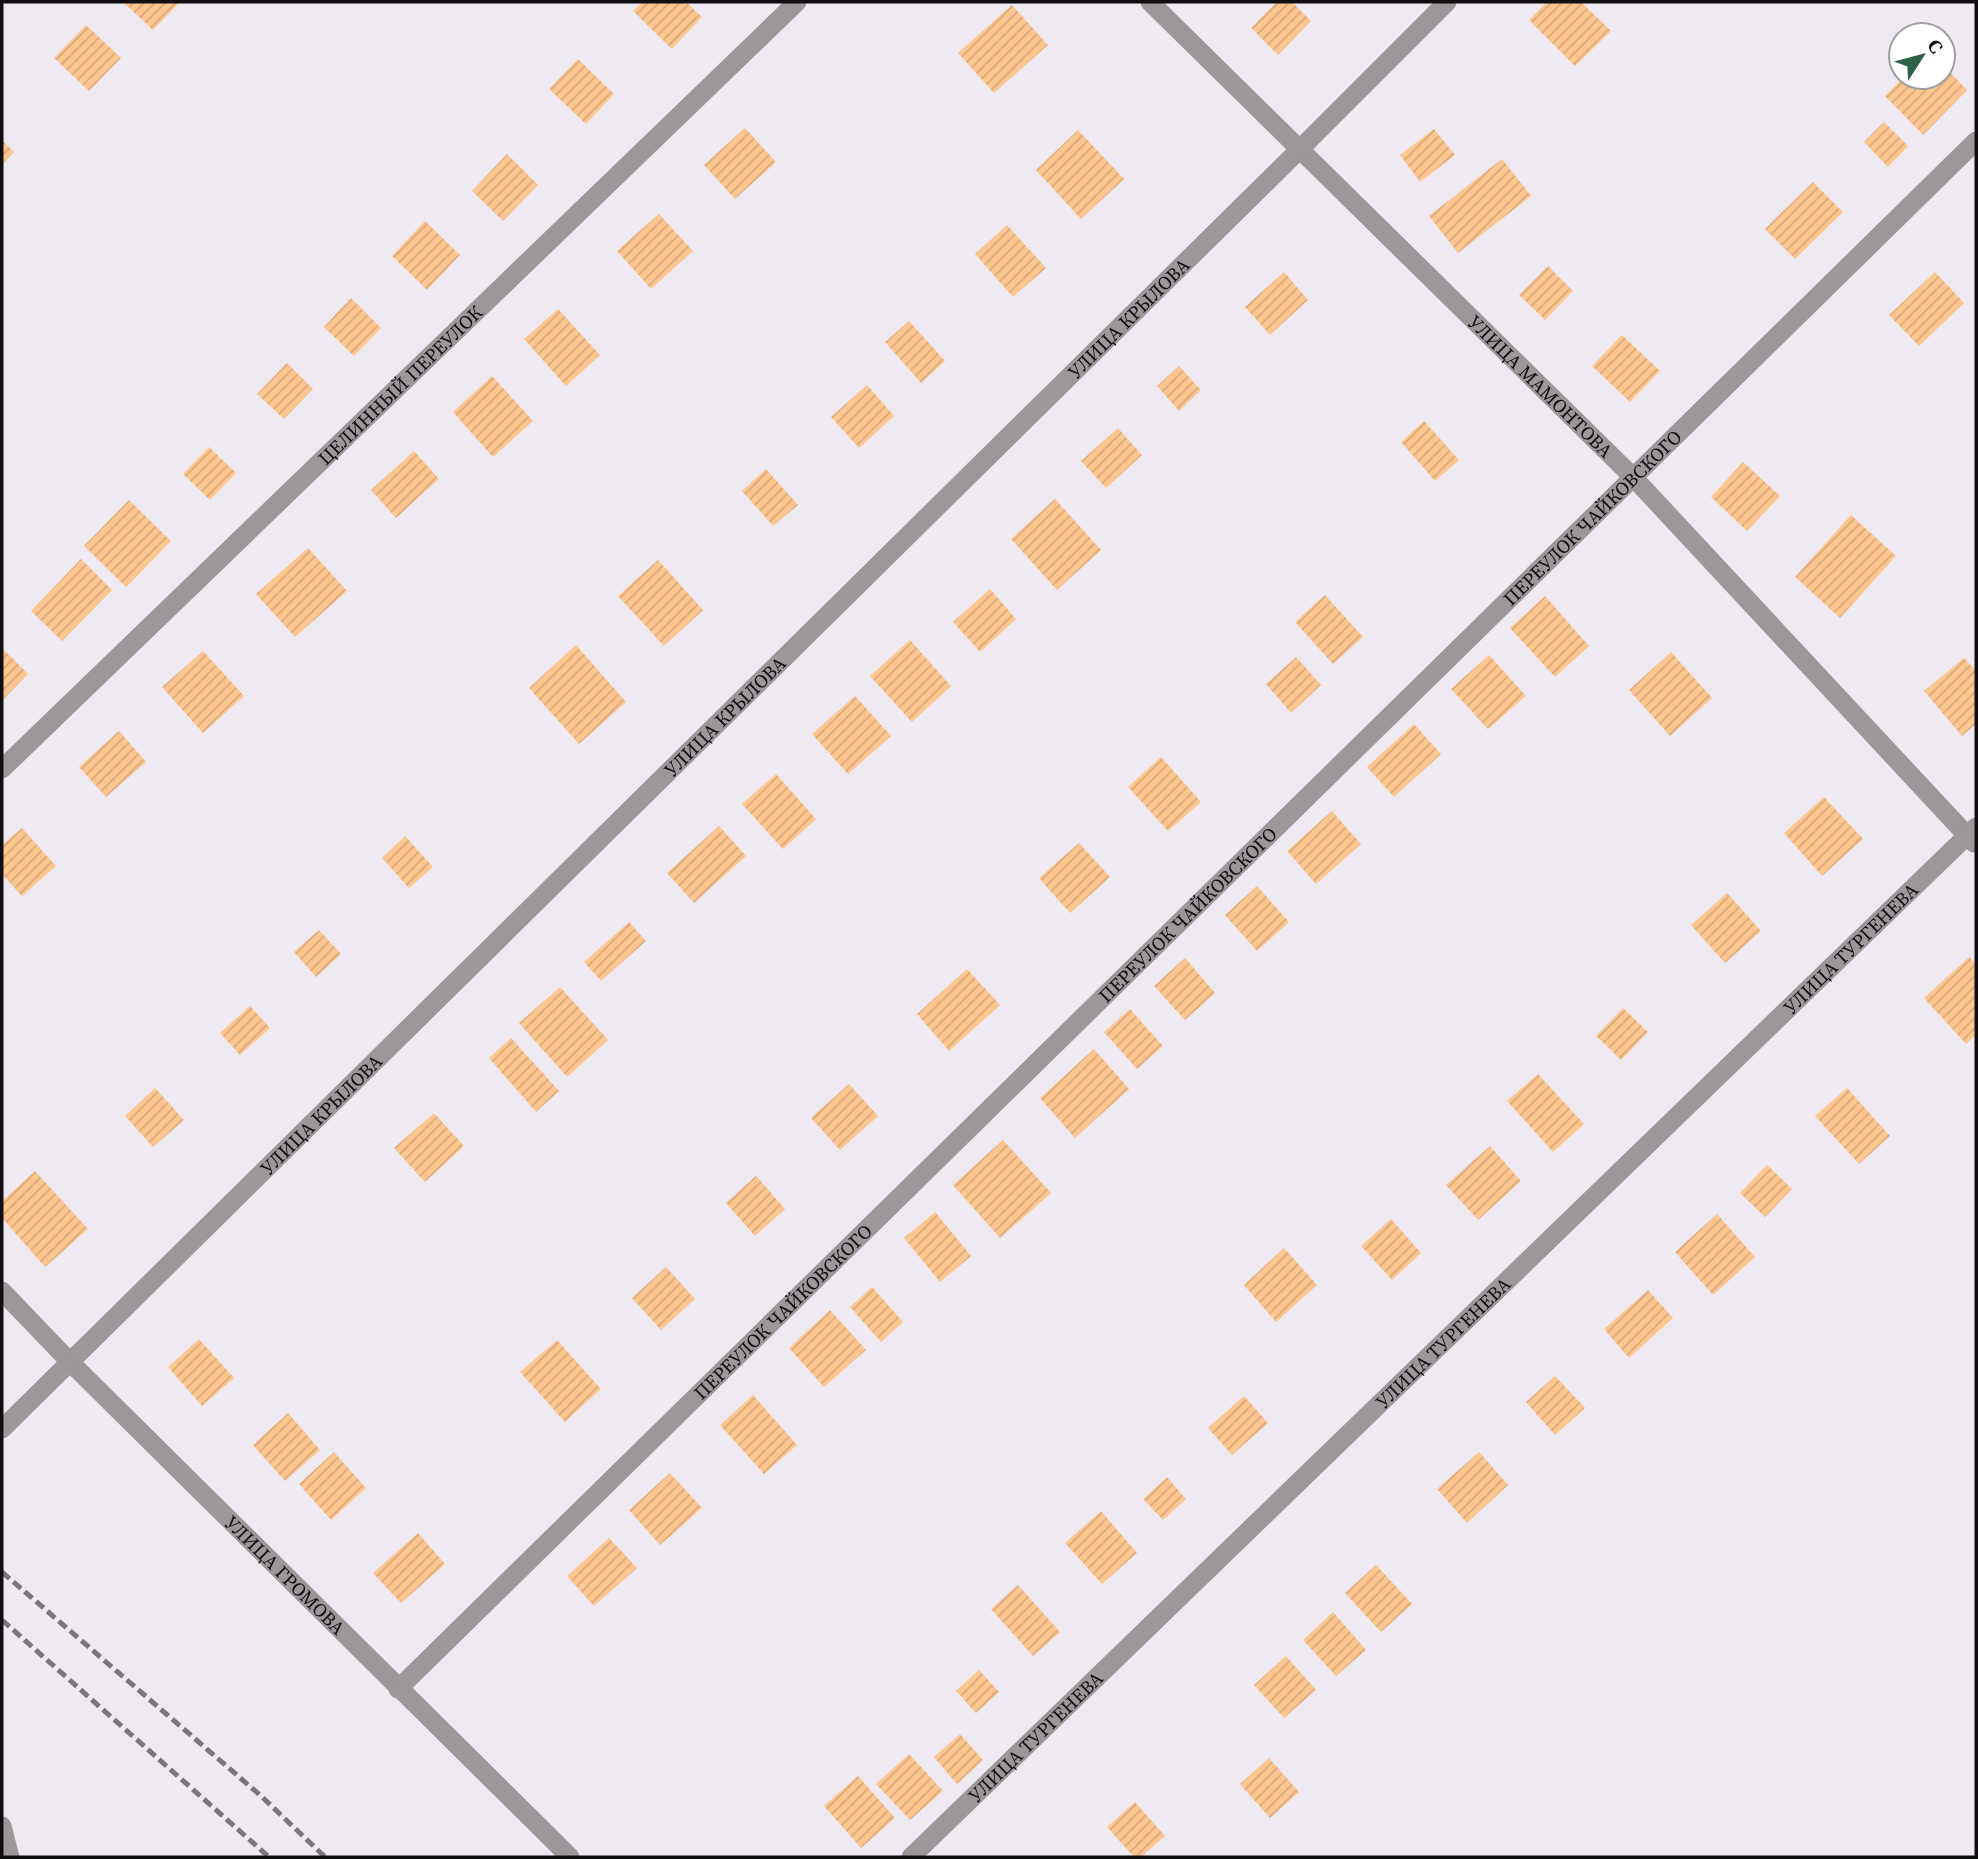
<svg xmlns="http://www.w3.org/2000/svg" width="1978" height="1859" viewBox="0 0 1978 1859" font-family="'Source Serif 4',serif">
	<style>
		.building { fill: url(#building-hatch) }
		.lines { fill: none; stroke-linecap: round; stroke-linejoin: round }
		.minor { stroke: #9c9899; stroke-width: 19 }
		.tertiary { stroke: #9c9899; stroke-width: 19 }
		.rail { stroke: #7a777c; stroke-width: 5; stroke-dasharray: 10 5; stroke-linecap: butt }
		.labels { text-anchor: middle; stroke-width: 7; stroke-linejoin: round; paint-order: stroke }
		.street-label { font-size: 19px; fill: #100e11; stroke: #fff }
	</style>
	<defs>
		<pattern id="building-hatch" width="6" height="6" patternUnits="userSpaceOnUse" patternTransform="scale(1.75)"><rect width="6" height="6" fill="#fdc68f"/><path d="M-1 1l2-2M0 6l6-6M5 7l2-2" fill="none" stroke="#d8a97a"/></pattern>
	</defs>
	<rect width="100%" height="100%" fill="#efeaf2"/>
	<g class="building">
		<path d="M123,2H180L153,30Z"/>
		<path d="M643,2H686L702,17L672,49L633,11Z"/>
		<path d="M1277,2H1292L1311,21L1278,55L1251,28Z"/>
		<path d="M1547,2H1581L1611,31L1575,66L1529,20Z"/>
		<path d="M1012,5L1048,45L994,93L958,53Z"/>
		<path d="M86,25L121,58L89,91L54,58Z"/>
		<path d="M578,59L614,94L586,124L549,89Z"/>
		<path d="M1943,65L1967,90L1923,135L1885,96L1904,77H1943Z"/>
		<path d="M1884,122L1908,146L1888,167L1864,142Z"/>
		<path d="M745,128L776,162L735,199L704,165Z"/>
		<path d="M1434,129L1455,155L1420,182L1400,155Z"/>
		<path d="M1078,130L1124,179L1081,219L1036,170Z"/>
		<path d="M2,140L14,152L2,165Z"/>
		<path d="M507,154L538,185L503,221L472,191Z"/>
		<path d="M1502,159L1531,196L1458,253L1429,216Z"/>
		<path d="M1813,182L1843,212L1795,259L1765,229Z"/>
		<path d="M659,214L693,251L651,289L617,251Z"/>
		<path d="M425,221L460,255L427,290L392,256Z"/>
		<path d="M1007,225L1046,268L1013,297L975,254Z"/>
		<path d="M1548,266L1573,291L1545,320L1519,295Z"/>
		<path d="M1284,272L1308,300L1270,335L1245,307Z"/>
		<path d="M1935,272L1964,303L1919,346L1889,315Z"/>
		<path d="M351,298L381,328L354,356L324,327Z"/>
		<path d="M558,309L600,355L566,386L524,339Z"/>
		<path d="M909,321L945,361L921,383L885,342Z"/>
		<path d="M1622,335L1660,371L1630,402L1592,366Z"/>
		<path d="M287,363L313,389L284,419L257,394Z"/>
		<path d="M1179,366L1201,390L1179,411L1157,386Z"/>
		<path d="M492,376L533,421L493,457L453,412Z"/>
		<path d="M867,385L894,416L859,448L831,417Z"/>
		<path d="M1424,421L1459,460L1435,481L1401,442Z"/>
		<path d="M1118,428L1142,455L1106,488L1081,461Z"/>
		<path d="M209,447L236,473L210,500L183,474Z"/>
		<path d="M414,451L439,479L396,518L371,490Z"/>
		<path d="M1743,462L1780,496L1747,531L1711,497Z"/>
		<path d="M766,469L798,505L773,526L742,491Z"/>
		<path d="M1055,499L1101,550L1057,590L1011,539Z"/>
		<path d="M129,500L171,541L126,587L84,546Z"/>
		<path d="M1851,515L1896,556L1840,618L1795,577Z"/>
		<path d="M308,548L347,591L295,637L256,594Z"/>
		<path d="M81,559L112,590L62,641L31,611Z"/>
		<path d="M658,560L703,610L664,646L618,596Z"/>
		<path d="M990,589L1016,619L980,652L953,622Z"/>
		<path d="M1325,595L1363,637L1333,664L1295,622Z"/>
		<path d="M1545,596L1589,646L1555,677L1510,628Z"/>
		<path d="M910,640L951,686L912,722L870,676Z"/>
		<path d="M576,645L626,702L579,744L529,688Z"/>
		<path d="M2,648L28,674L2,701Z"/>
		<path d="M203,651L244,696L203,733L162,687Z"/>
		<path d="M1671,652L1712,698L1670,736L1629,690Z"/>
		<path d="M1489,655L1526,696L1488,729L1451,689Z"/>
		<path d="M1296,657L1321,685L1291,713L1266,684Z"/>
		<path d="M1964,658L1976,671V724L1962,736L1924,691Z"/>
		<path d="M855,696L891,736L848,774L812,734Z"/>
		<path d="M1414,724L1441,754L1394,797L1367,767Z"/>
		<path d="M119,731L146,762L106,797L79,767Z"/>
		<path d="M1161,757L1201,802L1168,831L1128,787Z"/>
		<path d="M776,774L816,819L783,849L742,804Z"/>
		<path d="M1824,797L1863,839L1822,876L1784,833Z"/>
		<path d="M1332,811L1361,844L1316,884L1287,851Z"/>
		<path d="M719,826L746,856L694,903L667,873Z"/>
		<path d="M22,828L56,866L22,896L2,874V845Z"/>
		<path d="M405,836L433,867L409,888L382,858Z"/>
		<path d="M1079,843L1110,877L1070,913L1039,878Z"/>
		<path d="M1257,886L1289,922L1257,951L1225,915Z"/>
		<path d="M1727,893L1761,931L1725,963L1691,925Z"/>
		<path d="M629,922L646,941L601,981L584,962Z"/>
		<path d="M319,930L341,954L316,977L294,952Z"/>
		<path d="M1969,957L1976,964V1035L1966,1044L1924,998Z"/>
		<path d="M1185,958L1215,993L1185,1020L1154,986Z"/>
		<path d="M967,969L1000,1005L949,1051L917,1014Z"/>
		<path d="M560,987L608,1040L567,1077L519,1023Z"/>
		<path d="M250,1006L270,1028L240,1055L220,1033Z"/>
		<path d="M1623,1008L1648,1032L1621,1060L1596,1036Z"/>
		<path d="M1130,1009L1163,1046L1137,1069L1104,1032Z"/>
		<path d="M511,1038L559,1091L536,1112L489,1058Z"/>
		<path d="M1094,1049L1129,1089L1075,1138L1040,1098Z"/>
		<path d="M1538,1074L1584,1124L1553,1152L1507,1101Z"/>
		<path d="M849,1084L878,1116L840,1150L811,1118Z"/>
		<path d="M155,1088L184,1120L153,1147L125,1116Z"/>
		<path d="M1847,1088L1890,1136L1859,1164L1815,1116Z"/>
		<path d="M434,1113L464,1146L425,1182L394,1148Z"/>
		<path d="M1003,1140L1051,1193L1000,1238L953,1185Z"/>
		<path d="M1490,1146L1521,1181L1478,1220L1446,1185Z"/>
		<path d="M1767,1165L1792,1189L1765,1217L1740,1193Z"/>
		<path d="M35,1171L88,1229L45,1267L2,1218V1201Z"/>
		<path d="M756,1176L785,1209L755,1236L726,1203Z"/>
		<path d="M935,1212L971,1256L940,1282L904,1238Z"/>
		<path d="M1717,1214L1755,1257L1713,1295L1675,1252Z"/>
		<path d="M1391,1219L1421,1253L1392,1280L1361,1246Z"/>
		<path d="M1284,1248L1317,1285L1276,1322L1244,1285Z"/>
		<path d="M666,1267L695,1299L661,1330L632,1298Z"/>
		<path d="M872,1287L903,1322L881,1342L850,1307Z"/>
		<path d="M1648,1290L1673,1318L1629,1358L1604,1329Z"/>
		<path d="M830,1310L866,1350L824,1387L789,1348Z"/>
		<path d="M199,1339L234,1378L202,1406L168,1367Z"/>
		<path d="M557,1340L601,1389L565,1422L520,1372Z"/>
		<path d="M1555,1376L1585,1408L1555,1435L1526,1402Z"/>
		<path d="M753,1395L797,1445L764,1474L720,1425Z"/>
		<path d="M1244,1396L1268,1423L1232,1455L1208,1428Z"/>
		<path d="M288,1413L320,1450L285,1481L253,1445Z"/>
		<path d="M334,1452L366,1488L331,1520L299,1484Z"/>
		<path d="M1479,1452L1508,1485L1467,1523L1437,1489Z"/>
		<path d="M670,1473L702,1508L660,1545L629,1510Z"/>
		<path d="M1167,1477L1186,1499L1163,1520L1143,1499Z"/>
		<path d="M1101,1511L1137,1553L1102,1584L1065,1543Z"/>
		<path d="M418,1533L445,1564L401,1603L373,1573Z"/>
		<path d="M609,1538L637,1568L594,1606L567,1576Z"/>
		<path d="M1376,1565L1412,1604L1381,1632L1345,1593Z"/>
		<path d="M1018,1585L1060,1632L1033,1656L991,1609Z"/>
		<path d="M1333,1612L1366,1650L1336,1676L1303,1640Z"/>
		<path d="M1286,1656L1316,1690L1284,1718L1254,1685Z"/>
		<path d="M979,1670L999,1692L976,1713L956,1691Z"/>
		<path d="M960,1734L983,1760L957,1784L934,1757Z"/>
		<path d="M909,1754L943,1791L910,1820L876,1784Z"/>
		<path d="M1269,1758L1299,1792L1270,1818L1240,1784Z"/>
		<path d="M858,1776L895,1818L861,1848L824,1806Z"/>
		<path d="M1135,1802L1165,1836L1141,1857H1134L1107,1827Z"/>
	</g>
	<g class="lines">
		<g class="minor">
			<path id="s1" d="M1150,2L1634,478L1974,843"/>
			<path id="s2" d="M2,769L797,2"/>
			<path id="s3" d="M2,1291L71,1363L570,1857"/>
			<path id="s4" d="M398,1689L1976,141"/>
			<path d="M2,1826L10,1857"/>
			<path id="s5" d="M911,1857L1976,827"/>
		</g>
		<path class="tertiary" id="s6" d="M2,1429L1300,149L1447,2"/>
		<g class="rail">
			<path d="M2,1572L260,1795L325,1857"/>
			<path d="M2,1620L269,1857"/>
		</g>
	</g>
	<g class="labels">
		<g class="street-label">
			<text dy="7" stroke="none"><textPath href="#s6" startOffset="1582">УЛИЦА КРЫЛОВА</textPath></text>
			<text dy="7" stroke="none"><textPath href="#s2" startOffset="553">ЦЕЛИННЫЙ ПЕРЕУЛОК</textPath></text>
			<text dy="7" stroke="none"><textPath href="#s1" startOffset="548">УЛИЦА МАМОНТОВА</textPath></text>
			<text dy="7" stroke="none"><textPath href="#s4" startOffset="1673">ПЕРЕУЛОК ЧАЙКОВСКОГО</textPath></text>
			<text dy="7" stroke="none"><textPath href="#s6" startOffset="1015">УЛИЦА КРЫЛОВА</textPath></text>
			<text dy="7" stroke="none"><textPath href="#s4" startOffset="1106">ПЕРЕУЛОК ЧАЙКОВСКОГО</textPath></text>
			<text dy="7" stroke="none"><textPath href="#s5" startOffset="1307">УЛИЦА ТУРГЕНЕВА</textPath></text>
			<text dy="7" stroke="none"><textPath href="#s6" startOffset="448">УЛИЦА КРЫЛОВА</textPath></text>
			<text dy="7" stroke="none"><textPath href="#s4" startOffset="539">ПЕРЕУЛОК ЧАЙКОВСКОГО</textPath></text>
			<text dy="7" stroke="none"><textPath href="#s5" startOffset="740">УЛИЦА ТУРГЕНЕВА</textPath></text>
			<text dy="7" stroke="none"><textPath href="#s3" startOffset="401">УЛИЦА ГРОМОВА</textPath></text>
			<text dy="7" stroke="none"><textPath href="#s5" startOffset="173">УЛИЦА ТУРГЕНЕВА</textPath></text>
		</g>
	</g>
	<rect width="1978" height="1859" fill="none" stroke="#100e11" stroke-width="7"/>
	<g transform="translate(1922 56) rotate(54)"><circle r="33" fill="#ffffff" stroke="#9f9fa0" stroke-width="2"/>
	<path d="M0-5L12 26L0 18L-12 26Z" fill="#2d6248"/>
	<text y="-10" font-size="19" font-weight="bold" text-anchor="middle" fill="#100e11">С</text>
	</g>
</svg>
